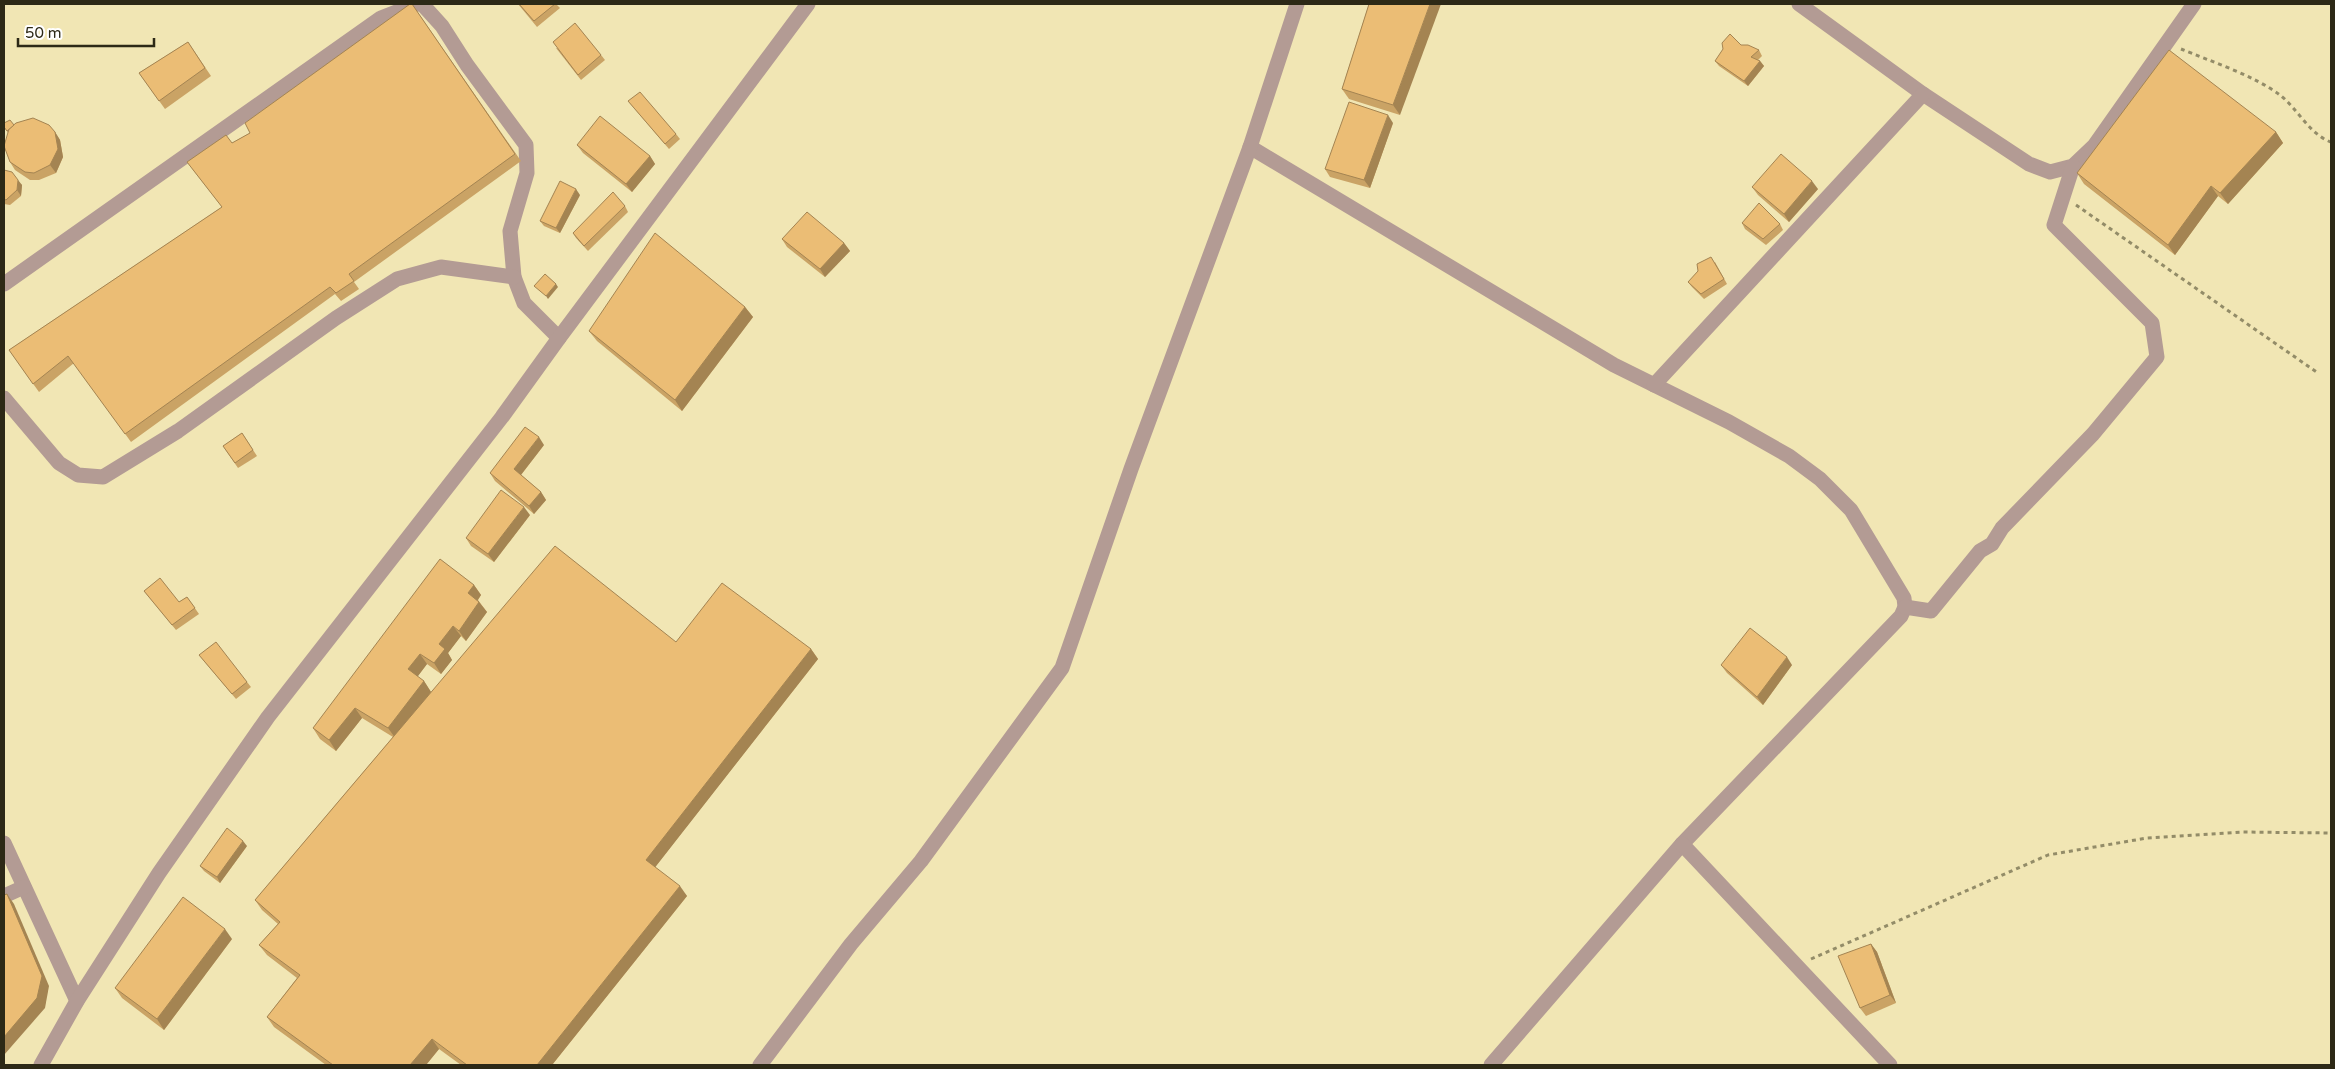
<svg xmlns="http://www.w3.org/2000/svg" width="2335" height="1069" viewBox="0 0 2335 1069" font-family="'Varela Round',sans-serif">
	<style>
		.lines { fill: none; stroke-linecap: round; stroke-linejoin: round }
		.path { stroke: #938c68; stroke-width: 3; stroke-dasharray: 4 4; stroke-linecap: butt }
		.minor { stroke: #b39b94; stroke-width: 15 }
		.wall { fill: #caa365 }
		.shaded-wall { fill: #a48452 }
		.building { fill: #ebbd75; stroke: #a48452 }
	</style>
	<rect width="100%" height="100%" fill="#f1e6b4"/>
	<g class="lines">
		<g class="path">
			<path d="M2181,49C2210,61 2255,76 2280,95C2297,108 2310,135 2331,142"/>
			<path d="M2076,205L2318,373"/>
			<path d="M1811,959L2048,855L2147,838L2242,832L2331,833"/>
		</g>
		<g class="minor">
			<path d="M422,4L442,26L467,65L526,145L527,173L510,231L514,277L524,303L559,338"/>
			<path d="M1799,4L1923,94L2029,164L2050,172L2073,166L2094,146L2194,4"/>
			<path d="M1250,147L1614,365L1729,422L1789,456L1820,479L1851,510L1904,598L1905,607L1901,616L1682,844L1491,1065"/>
			<path d="M4,284L381,18L417,4"/>
			<path d="M1654,385L1923,94"/>
			<path d="M4,398L59,463L78,475L103,477L178,431L336,318L397,279L441,267L514,277"/>
			<path d="M1905,607L1931,611L1980,551L1992,544L2002,528L2093,434L2157,357L2152,323L2054,225L2073,166"/>
			<path d="M4,843L77,1001"/>
			<path d="M1682,844L1890,1065"/>
			<path d="M4,896L24,887"/>
			<path d="M41,1065L77,1001L159,873L268,717L502,417L559,338L808,4"/>
			<path d="M760,1065L851,944L921,861L1062,668L1131,469L1250,147L1297,4"/>
		</g>
	</g>
	<g class="wall">
		<path d="M412,4L521,161L354,282L359,289L341,301L335,294L131,442L74,363L39,392L9,350L222,207L187,162L232,143L250,133Z"/>
		<path d="M518,4H556L560,8L537,27Z"/>
		<path d="M1369,4L1400,115L1349,99L1342,89Z"/>
		<path d="M188,42L211,76L165,109L139,73Z"/>
		<path d="M1741,45L1759,50L1762,56L1758,60L1760,61L1764,66L1748,86L1719,66L1715,61Z"/>
		<path d="M556,48L601,55L605,60L581,80Z"/>
		<path d="M628,101L676,134L680,139L669,149Z"/>
		<path d="M1393,123L1370,188L1330,177L1325,169Z"/>
		<path d="M14,125L55,132L60,140L63,157L56,173L39,180H30L15,170L10,162L8,133L4,127Z"/>
		<path d="M2276,132L2283,143L2228,204L2218,196L2175,255L2084,184L2077,173Z"/>
		<path d="M577,145L650,156L655,164L632,192L583,153Z"/>
		<path d="M4,170L22,185L21,196L10,205L4,204Z"/>
		<path d="M1752,187L1818,189L1789,222L1758,195Z"/>
		<path d="M580,195L560,233L544,226L540,221Z"/>
		<path d="M625,206L628,212L588,251L576,238L573,233Z"/>
		<path d="M1742,223L1780,224L1783,230L1766,245L1745,229Z"/>
		<path d="M782,239L844,243L850,251L825,277L787,247Z"/>
		<path d="M1715,262L1727,284L1704,299L1692,287L1688,282Z"/>
		<path d="M745,307L753,317L682,411L597,341L589,331Z"/>
		<path d="M242,433L257,456L238,468L223,446Z"/>
		<path d="M544,445L521,475L541,492L546,500L534,514L495,481L490,473Z"/>
		<path d="M530,515L494,562L471,546L466,538Z"/>
		<path d="M474,585L481,595L478,600L487,612L466,641L461,636L448,653L452,660L441,674L427,664L417,677L424,681L431,692L676,642L811,649L818,659L655,867L687,896L552,1065H461L439,1049L426,1065H326L274,1027L267,1017L297,978L267,955L259,945L278,924L262,910L255,900L393,737L362,718L336,751L320,739L313,728Z"/>
		<path d="M144,591L179,602L187,597L199,614L176,630Z"/>
		<path d="M199,655L247,682L251,687L236,699Z"/>
		<path d="M1721,665H1792L1763,705L1727,673Z"/>
		<path d="M247,846L220,883L204,871L200,866Z"/>
		<path d="M232,939L164,1030L122,998L115,988Z"/>
		<path d="M1871,944L1877,952L1896,1003L1866,1016L1860,1008Z"/>
	</g>
	<g class="shaded-wall">
		<path d="M1430,4H1441L1400,115L1393,105Z"/>
		<path d="M1760,61L1764,66L1748,86L1744,81Z"/>
		<path d="M1388,115L1393,123L1370,188L1364,180Z"/>
		<path d="M55,132L60,140L63,157L56,173L50,165Z"/>
		<path d="M2276,132L2283,143L2228,204L2220,193Z"/>
		<path d="M650,156L655,164L632,192L626,184Z"/>
		<path d="M18,180L22,185L21,196L17,190Z"/>
		<path d="M1812,181L1818,189L1789,222L1784,214Z"/>
		<path d="M2211,186L2218,196L2175,255L2168,245Z"/>
		<path d="M576,189L580,195L560,233L556,228Z"/>
		<path d="M844,243L850,251L825,277L820,269Z"/>
		<path d="M556,284L558,287L548,299L546,296Z"/>
		<path d="M745,307L753,317L682,411L675,400Z"/>
		<path d="M539,437L544,445L520,476L514,469Z"/>
		<path d="M541,492L546,500L534,514L529,506Z"/>
		<path d="M524,507L530,515L494,562L488,554Z"/>
		<path d="M474,585L481,595L475,604L468,593Z"/>
		<path d="M479,602L487,612L466,641L459,631Z"/>
		<path d="M453,626L461,636L448,653L452,660L441,674L434,663L439,644Z"/>
		<path d="M811,649L818,659L653,870L646,860Z"/>
		<path d="M420,654L427,664L415,680L408,669Z"/>
		<path d="M1787,657L1792,665L1763,705L1757,697Z"/>
		<path d="M424,681L431,692L396,739L388,728Z"/>
		<path d="M355,708L362,718L336,751L329,740Z"/>
		<path d="M243,841L247,846L220,883L217,877Z"/>
		<path d="M680,886L687,896L552,1065H537Z"/>
		<path d="M7,894L14,904L49,986L45,1008L4,1055Z"/>
		<path d="M225,929L232,939L164,1030L157,1019Z"/>
		<path d="M1871,944L1877,952L1896,1003L1890,995Z"/>
		<path d="M432,1039L439,1049L426,1065H410Z"/>
	</g>
	<g class="building">
		<path d="M410,4H412L515,154L349,274L354,281L336,293L330,287L125,434L68,356L33,384L9,350L222,207L187,162L226,135L232,143L250,133L245,123Z"/>
		<path d="M519,4H555L534,21Z"/>
		<path d="M1369,4H1430L1393,105L1342,89Z"/>
		<path d="M575,23L601,55L578,75L553,42Z"/>
		<path d="M1730,34L1741,45H1748L1759,50L1751,57L1760,61L1744,81L1715,61L1723,49L1722,43Z"/>
		<path d="M188,42L205,68L159,101L139,73Z"/>
		<path d="M2169,50L2276,132L2220,193L2211,186L2168,245L2077,173Z"/>
		<path d="M640,92L676,134L665,144L628,101Z"/>
		<path d="M1349,102L1388,115L1364,180L1325,169Z"/>
		<path d="M600,116L650,156L626,184L577,145Z"/>
		<path d="M33,118L49,125L55,132L58,149L50,165L34,173L25,172L10,162L4,146L9,129L16,123Z"/>
		<path d="M10,120L14,125L7,131L4,127V123Z"/>
		<path d="M1781,154L1812,181L1784,214L1752,187Z"/>
		<path d="M4,170L12,172L18,180L17,190L6,200L4,199Z"/>
		<path d="M560,181L576,189L556,228L540,221Z"/>
		<path d="M613,192L625,206L584,246L573,233Z"/>
		<path d="M1759,203L1780,224L1763,239L1742,223Z"/>
		<path d="M807,212L844,243L820,269L782,239Z"/>
		<path d="M655,233L745,307L675,400L589,331Z"/>
		<path d="M1711,257L1724,279L1701,294L1688,282L1698,271L1697,264Z"/>
		<path d="M545,274L556,284L546,296L534,286Z"/>
		<path d="M525,427L539,437L514,469L541,492L529,506L490,473Z"/>
		<path d="M242,433L253,450L235,463L223,446Z"/>
		<path d="M501,490L524,507L488,554L466,538Z"/>
		<path d="M555,546L676,642L722,583L811,649L646,860L680,886L537,1065H467L432,1039L410,1065H333L267,1017L300,975L259,945L280,922L255,900Z"/>
		<path d="M440,559L474,585L468,593L479,602L459,631L453,626L439,644L445,649L434,663L420,654L408,669L424,681L388,728L355,708L329,740L313,728Z"/>
		<path d="M160,578L179,602L187,597L195,608L172,625L144,591Z"/>
		<path d="M1750,628L1787,657L1757,697L1721,665Z"/>
		<path d="M216,642L247,682L232,694L199,655Z"/>
		<path d="M227,828L243,841L217,877L200,866Z"/>
		<path d="M7,894L42,976L37,998L4,1037V895Z"/>
		<path d="M183,897L225,929L157,1019L115,988Z"/>
		<path d="M1871,944L1890,995L1860,1008L1838,956Z"/>
	</g>
	<rect width="2335" height="1069" fill="none" stroke="#2d2916" stroke-width="10"/>
	<path d="M18 38v8h136v-8" fill="none" stroke="#2d2916" stroke-width="2.5"/>
	<text x="25" y="38" font-size="15" fill="#2d2916" stroke="#ffffff" stroke-width="4" paint-order="stroke">50 m</text>
</svg>
